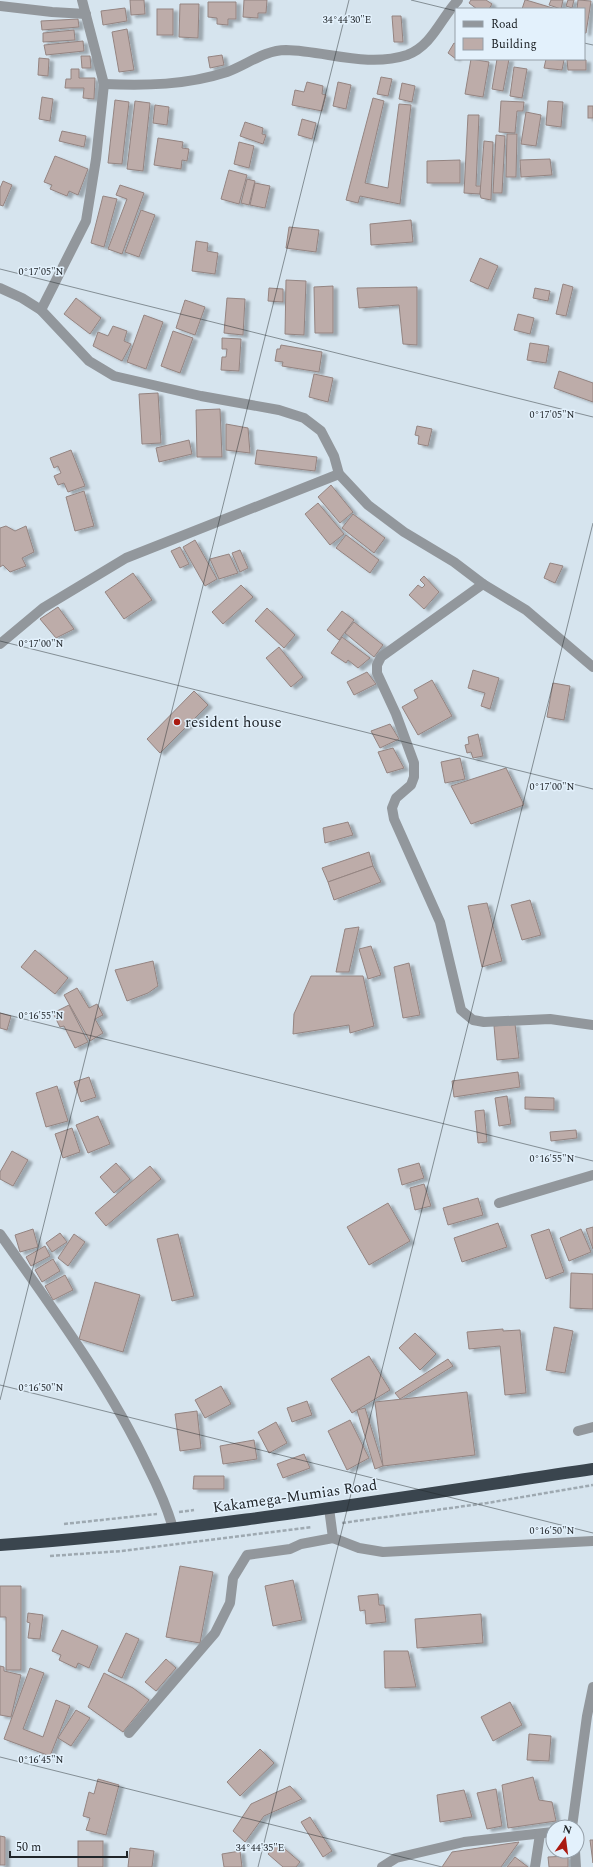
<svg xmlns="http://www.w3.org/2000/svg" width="593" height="1867" viewBox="0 0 593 1867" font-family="Spectral,serif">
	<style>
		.building { fill: #bdaca9; stroke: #948481; filter: url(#shadow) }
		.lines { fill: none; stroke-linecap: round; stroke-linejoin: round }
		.path { stroke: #9ea9b1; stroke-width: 2.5; stroke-dasharray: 4 2; stroke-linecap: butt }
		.minor { stroke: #92979c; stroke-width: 10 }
		.highway { stroke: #3a454e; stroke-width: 12 }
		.ticks { fill: none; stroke: #202529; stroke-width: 1; stroke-opacity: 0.45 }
		.poi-dot { fill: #aa1910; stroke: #e3f1fc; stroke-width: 1.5 }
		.labels { text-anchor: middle; stroke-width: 3; stroke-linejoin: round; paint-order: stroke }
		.poi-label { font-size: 15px; fill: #202529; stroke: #e3f1fc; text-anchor: start }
		.street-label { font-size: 15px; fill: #202529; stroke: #e3f1fc }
		.ticks-label { font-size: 10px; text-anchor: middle; fill: #202529; stroke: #e3f1fc; stroke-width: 3; stroke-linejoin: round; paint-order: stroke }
	</style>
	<defs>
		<filter id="shadow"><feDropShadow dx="4.5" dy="2.5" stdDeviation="1" flood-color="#0004"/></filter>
	</defs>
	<rect width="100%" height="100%" fill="#d6e4ee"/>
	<g class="building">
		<path d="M130,0H144L145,14L131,15Z"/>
		<path d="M244,0H267L266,13H258V18L243,17Z"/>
		<path d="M471,0H486L492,4L489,9H477L469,3Z"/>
		<path d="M525,0H526L556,9H522Z"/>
		<path d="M551,0H563L561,9L549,5Z"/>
		<path d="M568,0H574L572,8L566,6Z"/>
		<path d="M578,0L591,1L586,33H584V9H577Z"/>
		<path d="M208,2H236V19H228V25L217,24V18L208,17Z"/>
		<path d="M180,4H199L198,38L179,37Z"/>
		<path d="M125,8L127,21L103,25L101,11Z"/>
		<rect x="157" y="9" width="16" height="26"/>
		<path d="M392,16H401L403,42H394Z"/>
		<path d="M78,19L79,27L42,30L41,21Z"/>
		<path d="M127,29L134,70L119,72L112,32Z"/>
		<path d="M74,30L75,40L43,42V33Z"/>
		<path d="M83,41L84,51L46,55L44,45Z"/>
		<path d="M454,43L456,44V59L448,53Z"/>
		<path d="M222,55L224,65L210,68L208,57Z"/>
		<path d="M81,56H90L91,68H82Z"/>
		<path d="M39,58L49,59L48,76L38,75Z"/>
		<path d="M471,59L489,62L483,97L465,94Z"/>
		<path d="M497,59H509L503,91L492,89Z"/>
		<path d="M546,59L564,60L562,70L544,68Z"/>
		<path d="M567,60H586V70H568Z"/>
		<path d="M514,67L527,69L522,98L510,96Z"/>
		<path d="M71,69H79V78H95L94,99L83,98L84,88H65L66,79H71Z"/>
		<path d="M381,77L392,79L388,96L377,94Z"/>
		<path d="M307,82L323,86L322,94L326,95L322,111L292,105L295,90L304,92Z"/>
		<path d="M338,82L351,85L346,109L333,106Z"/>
		<path d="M402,83L415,86L412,102L399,99Z"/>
		<path d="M42,97L53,99L50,121L39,119Z"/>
		<path d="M373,98L384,101L365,183L388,188L399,104L411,105L400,204L360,196L358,203L346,200Z"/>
		<path d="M115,100L129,102L122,164L108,163Z"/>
		<path d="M135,101L150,103L143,171L127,169Z"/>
		<path d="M501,101L524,102L523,111H517L515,133L499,132Z"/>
		<path d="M548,101L563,102L561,127L546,125Z"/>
		<path d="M155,105L169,107L167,125L153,123Z"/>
		<rect x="588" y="106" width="5" height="12"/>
		<path d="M526,112L541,115L536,146L521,144Z"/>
		<path d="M468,115H479L476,186H481L480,194L464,193Z"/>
		<path d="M302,119L316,123L312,139L298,135Z"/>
		<path d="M245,122L263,128L262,134L266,135L263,144L240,136Z"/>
		<path d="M62,131L86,136L84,147L59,141Z"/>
		<path d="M507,134H517L516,177H506Z"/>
		<path d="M496,135L505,136L502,193H493Z"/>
		<path d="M158,138L183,142L182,148L189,149L187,161L182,160L181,169L154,165Z"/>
		<path d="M484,141L493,142L491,200L481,198L480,194Z"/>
		<path d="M239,142L254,146L249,168L234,164Z"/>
		<path d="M55,156L88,169L78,195L69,191L67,196L50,189L52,185L44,182Z"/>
		<path d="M550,159L552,175L521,177L520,160Z"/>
		<path d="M460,160V183H427V161Z"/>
		<path d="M229,170L247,175L239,204L221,199Z"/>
		<path d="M247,179L255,181L249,205L241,203Z"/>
		<path d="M3,181L12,185L3,206L0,205V188Z"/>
		<path d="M255,183L270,186L265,208L250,205Z"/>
		<path d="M120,185L144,193L122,254L108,249L127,199L116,195Z"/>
		<path d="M103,196L117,199L104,247L91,243Z"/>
		<path d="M141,210L155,215L139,257L125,252Z"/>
		<path d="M411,220L413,242L371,245L370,224Z"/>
		<path d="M289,227L319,230L316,252L286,248Z"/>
		<path d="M196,241L208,243L207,251L218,253L215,274L192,271Z"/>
		<path d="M480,258L498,266L488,289L470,281Z"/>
		<path d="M286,280L306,281L304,335L285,334Z"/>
		<path d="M563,284L573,287L566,316L556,314Z"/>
		<path d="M333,286V333H315L314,287Z"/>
		<path d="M417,287V345L403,344L399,305L359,308L357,288Z"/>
		<path d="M269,288L283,289V302L268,301Z"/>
		<path d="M535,288L550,291L548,301L533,298Z"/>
		<path d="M76,298L101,318L90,334L64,314Z"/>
		<path d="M227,298L245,299L243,335L224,333Z"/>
		<path d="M185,300L205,307L195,335L176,328Z"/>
		<path d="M518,314L534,318L530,334L514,330Z"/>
		<path d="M144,315L163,322L146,369L127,362Z"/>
		<path d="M113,326L127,331L124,341L131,344L122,361L93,346L98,332L108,336Z"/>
		<path d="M173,331L193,338L180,373L161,366Z"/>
		<path d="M222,338L241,339L239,371L221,370L222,357H226L227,349H222Z"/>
		<path d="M530,343L549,346L546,363L527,360Z"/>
		<path d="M281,345L322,352L319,372L282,366L283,362L275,361L277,349H280Z"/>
		<path d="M559,371L593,383V402L554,388Z"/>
		<path d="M314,374L333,378L328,402L309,397Z"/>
		<path d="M158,393L161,443L142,444L139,394Z"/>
		<path d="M220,409L222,457H197L196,410Z"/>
		<path d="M226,424L248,428L250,453L226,450Z"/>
		<path d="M417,426L432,429L428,446L418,444L419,436L415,435Z"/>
		<path d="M189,440L192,454L159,462L156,448Z"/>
		<path d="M71,450L85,486L68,492L64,483L58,485L54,476L61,473L58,466L54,468L50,458Z"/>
		<path d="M257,450L317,457L315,471L255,464Z"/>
		<path d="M331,485L353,512L340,523L318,497Z"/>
		<path d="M84,491L94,526L75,531L66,497Z"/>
		<path d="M318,503L344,534L330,545L305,514Z"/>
		<path d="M353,514L385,538L374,553L342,528Z"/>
		<path d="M6,526L15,531L26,526L34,552L22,558L26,566L10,572L3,565L0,567V528Z"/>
		<path d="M346,535L379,560L370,573L336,548Z"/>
		<path d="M195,540L217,579L205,586L183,547Z"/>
		<path d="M180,547L189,564L180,568L171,551Z"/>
		<path d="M240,550L248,568L240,572L232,553Z"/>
		<path d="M229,554L238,573L219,579L210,559Z"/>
		<path d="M550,563L563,566L555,583L544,578Z"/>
		<path d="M133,573L152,600L124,619L105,592Z"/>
		<path d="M424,576L439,592L424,609L409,595L418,585L422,588L425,585L420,580Z"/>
		<path d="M241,585L253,597L223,624L212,612Z"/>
		<path d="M58,607L74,629L56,638L40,619Z"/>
		<path d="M267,608L295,635L284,648L255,621Z"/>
		<path d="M342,611L354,620L339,640L327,630Z"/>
		<path d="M354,622L383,645L374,657L345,633Z"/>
		<path d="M342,637L370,658L358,668L348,660L346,663L331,653Z"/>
		<path d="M279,647L303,677L291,687L266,658Z"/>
		<path d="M473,670L499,678L490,709L481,706L485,693L468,688Z"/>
		<path d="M367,672L376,684L354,695L347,682Z"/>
		<path d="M432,680L452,716L418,735L402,707L418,698L414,690Z"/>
		<path d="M553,683L570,686L564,720L547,717Z"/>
		<path d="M194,691L208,705L160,753L147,739Z"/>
		<path d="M390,724L399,739L380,748L371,731Z"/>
		<path d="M478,734L483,756L473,758L471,752L467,753L465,745L469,744L468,737Z"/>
		<path d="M393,748L404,768L387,773L378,752Z"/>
		<path d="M460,758L465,779L445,783L441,762Z"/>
		<path d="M506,768L524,805L471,824L451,786Z"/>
		<path d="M348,822L353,835L325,843L323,828Z"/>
		<path d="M369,852L373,866L328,882L322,868Z"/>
		<path d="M373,866L381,882L334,900L328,882Z"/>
		<path d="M530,900L541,935L522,940L511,905Z"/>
		<path d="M487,903L502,961L482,967L468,906Z"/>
		<path d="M359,927L349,972H336L345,929Z"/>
		<path d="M371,946L381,975L368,979L359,949Z"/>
		<path d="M35,950L68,978L55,994L21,967Z"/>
		<path d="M153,961L158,986L148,993L127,1001L115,970Z"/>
		<path d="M409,963L420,1015L403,1018L394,967Z"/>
		<path d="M311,976H363L374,1026L350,1033L349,1025L293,1034L294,1014Z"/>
		<path d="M77,988L89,1008L97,1004L103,1015L95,1019L103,1033L90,1041L64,995Z"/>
		<path d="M69,1005L88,1042L75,1048L64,1026L60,1027L53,1013Z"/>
		<path d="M0,1013L11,1016L7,1030L0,1028Z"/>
		<path d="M515,1024L519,1058L497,1060L494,1026Z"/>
		<path d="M518,1072L520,1087L454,1097L452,1081Z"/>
		<path d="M89,1077L96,1097L81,1102L74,1082Z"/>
		<path d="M57,1086L68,1121L46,1127L36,1093Z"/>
		<path d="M507,1096L511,1124L499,1126L495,1098Z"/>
		<path d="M525,1097L554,1098V1110L525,1109Z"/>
		<path d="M484,1110L487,1142L478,1143L475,1111Z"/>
		<path d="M98,1116L110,1144L88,1153L76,1125Z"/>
		<path d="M72,1128L80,1152L63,1158L55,1134Z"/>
		<path d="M576,1130L577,1138L551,1141L550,1132Z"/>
		<path d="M12,1151L28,1160L13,1186L0,1179V1172Z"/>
		<path d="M116,1163L130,1179L114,1193L100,1177Z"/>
		<path d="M419,1163L424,1178L402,1185L398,1169Z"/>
		<path d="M150,1166L161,1179L106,1226L95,1213Z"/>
		<path d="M424,1184L431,1206L415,1210L410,1188Z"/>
		<path d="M478,1198L483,1215L448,1225L443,1208Z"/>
		<path d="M388,1203L410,1241L369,1265L347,1227Z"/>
		<path d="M498,1223L507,1247L462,1262L454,1238Z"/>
		<path d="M593,1227V1249L586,1229Z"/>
		<path d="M33,1229L38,1247L20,1252L15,1235Z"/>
		<path d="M549,1229L564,1272L546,1279L531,1235Z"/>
		<path d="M581,1229L591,1252L569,1261L560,1238Z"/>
		<path d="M60,1233L67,1242L52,1252L46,1243Z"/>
		<path d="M74,1234L85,1242L68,1266L58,1258Z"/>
		<path d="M178,1234L194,1296L172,1301L157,1239Z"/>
		<path d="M45,1246L50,1256L31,1266L26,1257Z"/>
		<path d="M53,1259L60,1271L42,1282L35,1270Z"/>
		<path d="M571,1273L593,1274V1309L570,1308Z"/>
		<path d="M65,1275L73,1290L53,1300L45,1286Z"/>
		<path d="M95,1282L140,1295L123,1352L79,1339Z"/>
		<path d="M554,1327L573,1331L565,1373L546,1370Z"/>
		<path d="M503,1329V1331L520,1330L526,1393L505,1395L500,1346L469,1349L467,1332Z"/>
		<path d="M415,1333L436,1354L420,1370L399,1348Z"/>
		<path d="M369,1356L390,1390L352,1413L331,1379Z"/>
		<path d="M448,1359L453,1366L400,1399L395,1393Z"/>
		<path d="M221,1386L231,1404L205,1418L195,1400Z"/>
		<path d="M467,1392L475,1455L383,1466L375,1402Z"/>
		<path d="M307,1401L312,1415L292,1422L287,1408Z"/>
		<path d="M365,1408L383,1466L375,1469L357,1410Z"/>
		<path d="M197,1411L201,1448L180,1451L175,1414Z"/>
		<path d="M350,1420L369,1458L347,1470L328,1431Z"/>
		<path d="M276,1422L287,1443L269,1453L258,1432Z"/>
		<path d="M254,1440L257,1459L223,1464L220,1446Z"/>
		<path d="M304,1454L310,1468L283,1478L277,1464Z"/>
		<path d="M194,1476H224V1489H193Z"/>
		<path d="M180,1566L213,1572L200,1643L166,1637Z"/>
		<path d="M293,1580L302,1620L273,1626L265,1586Z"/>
		<path d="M0,1586H21V1670H6V1617H0Z"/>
		<path d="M378,1594L379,1605H384L386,1622L366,1624L365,1610L360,1611L358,1596Z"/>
		<path d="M28,1613L43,1615L40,1639L28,1638L30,1623L27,1622Z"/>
		<path d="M481,1614L483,1643L417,1648L415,1619Z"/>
		<path d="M62,1630L98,1646L89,1668L78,1663L76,1668L59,1660L61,1655L52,1651Z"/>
		<path d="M126,1633L139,1639L122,1678L108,1671Z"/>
		<path d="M384,1651H408L416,1687L385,1688Z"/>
		<path d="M166,1659L176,1668L156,1691L145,1682Z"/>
		<path d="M0,1666L4,1667V1671L21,1675L11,1717L0,1715Z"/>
		<path d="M30,1668L44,1673L23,1729L43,1737L56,1700L70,1706L50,1756L4,1739Z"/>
		<path d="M104,1673L133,1688L149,1700L123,1732L88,1707Z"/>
		<path d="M510,1702L522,1725L493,1741L481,1717Z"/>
		<path d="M76,1710L90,1718L71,1746L58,1738Z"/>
		<path d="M529,1734L551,1736L549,1761L527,1760Z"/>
		<path d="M260,1749L274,1763L240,1796L227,1782Z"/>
		<path d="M533,1777L539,1800L552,1802L556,1821L508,1828L502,1785Z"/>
		<path d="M98,1779L119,1785L106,1835L86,1830L90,1818L83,1816L89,1792L94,1794Z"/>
		<path d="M290,1786L302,1799L264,1816L245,1842L233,1831L251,1804Z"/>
		<path d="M496,1789L502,1826L487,1829L477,1793Z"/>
		<path d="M464,1790L472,1817L440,1822L437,1795Z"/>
		<path d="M310,1817L332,1851L323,1857L301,1822Z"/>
		<path d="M0,1836L5,1837V1865H0Z"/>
		<path d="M590,1840H593V1863Z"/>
		<rect x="78" y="1841" width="25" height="26"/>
		<path d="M519,1842L501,1867H442L452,1852Z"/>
		<path d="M278,1843L300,1862L296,1867H283L268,1854Z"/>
		<path d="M130,1848L154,1851L152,1867H128Z"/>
		<path d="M240,1851L242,1867H224L222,1854Z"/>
		<path d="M568,1856V1867H549L548,1857Z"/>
		<path d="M515,1857L528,1867H507Z"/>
	</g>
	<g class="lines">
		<g class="path">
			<path d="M179,1512L194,1510"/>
			<path d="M342,1523L487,1503L593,1485"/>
			<path d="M64,1524L157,1514"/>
			<path d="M50,1556L122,1551L312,1527"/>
		</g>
		<g class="minor">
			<path d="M0,6L52,12L86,14"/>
			<path d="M104,84C145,86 187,85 227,72C247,65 264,50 286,50C327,51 367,68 407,55C432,46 441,18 458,0"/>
			<path d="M0,288L22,298L41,310L89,361L114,376L201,396L279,410L304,418L321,431L334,456L339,474L368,505L404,532L454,562L483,584L526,610L593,667"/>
			<path d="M41,310L86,221L96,159L104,84L82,0"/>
			<path d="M483,584L381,657L377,665V673L396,714L414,763V777L411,785L396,798L392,808L394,819L440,922L461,1010L473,1020L484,1022L550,1019L593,1025"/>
			<path d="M0,644L43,608L126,558L339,474"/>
			<path d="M499,1203L593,1175"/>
			<path d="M0,1234C53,1309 109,1384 148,1467C158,1487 167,1507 173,1528"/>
			<path d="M578,1431L593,1427"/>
			<path d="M329,1508L333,1538L359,1548L383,1552L593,1541"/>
			<path d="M129,1733L215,1633L230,1603L233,1578L247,1555L290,1549L301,1544L333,1538"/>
			<path d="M572,1827L587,1716L593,1687"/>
			<path d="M575,1851L576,1867"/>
			<path d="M382,1867L396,1858L464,1842L553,1832"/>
			<path d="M535,1867L540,1834"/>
		</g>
		<path class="highway" d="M0,1545C199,1531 396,1498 593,1469"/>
	</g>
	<path class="ticks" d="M411,0L456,11M584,43L593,45M0,269L593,417M0,641L593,789M0,1013L593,1161M0,1385L593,1533M0,1400L349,0M0,1757L442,1867M258,1867L593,523"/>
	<circle class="poi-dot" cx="177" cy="722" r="4"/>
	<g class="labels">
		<g class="poi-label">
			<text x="185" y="727">resident house</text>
		</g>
		<g class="street-label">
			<text transform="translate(295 1496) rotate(-8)" y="5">Kakamega-Mumias Road</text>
		</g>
	</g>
	<g class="ticks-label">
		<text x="347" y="23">34°44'30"E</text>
		<text x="41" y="275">0°17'05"N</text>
		<text x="552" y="418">0°17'05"N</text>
		<text x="41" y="647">0°17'00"N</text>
		<text x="552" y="790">0°17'00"N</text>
		<text x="41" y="1019">0°16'55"N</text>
		<text x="552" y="1162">0°16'55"N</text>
		<text x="41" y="1391">0°16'50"N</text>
		<text x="552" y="1534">0°16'50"N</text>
		<text x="41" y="1763">0°16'45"N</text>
		<text x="260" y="1851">34°44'35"E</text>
	</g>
	<rect x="455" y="8" width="130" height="52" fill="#e3f1fc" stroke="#959fa8"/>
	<rect x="463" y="21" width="20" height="6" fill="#92979c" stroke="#959fa8"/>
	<text x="491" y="28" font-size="12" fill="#202529">Road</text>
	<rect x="463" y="38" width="20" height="12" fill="#bdaca9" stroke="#959fa8"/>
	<text x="491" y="48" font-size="12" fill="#202529">Building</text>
	<g transform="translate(565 1839) rotate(14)"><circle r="19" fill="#e3f1fc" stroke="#959fa8"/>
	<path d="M0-3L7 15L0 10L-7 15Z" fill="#aa1910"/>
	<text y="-6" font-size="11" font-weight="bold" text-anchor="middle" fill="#202529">N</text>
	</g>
	<path d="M10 1851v6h117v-6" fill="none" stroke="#202529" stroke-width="2"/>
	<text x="16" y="1851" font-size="12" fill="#202529" stroke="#e3f1fc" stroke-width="3" paint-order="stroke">50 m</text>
</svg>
